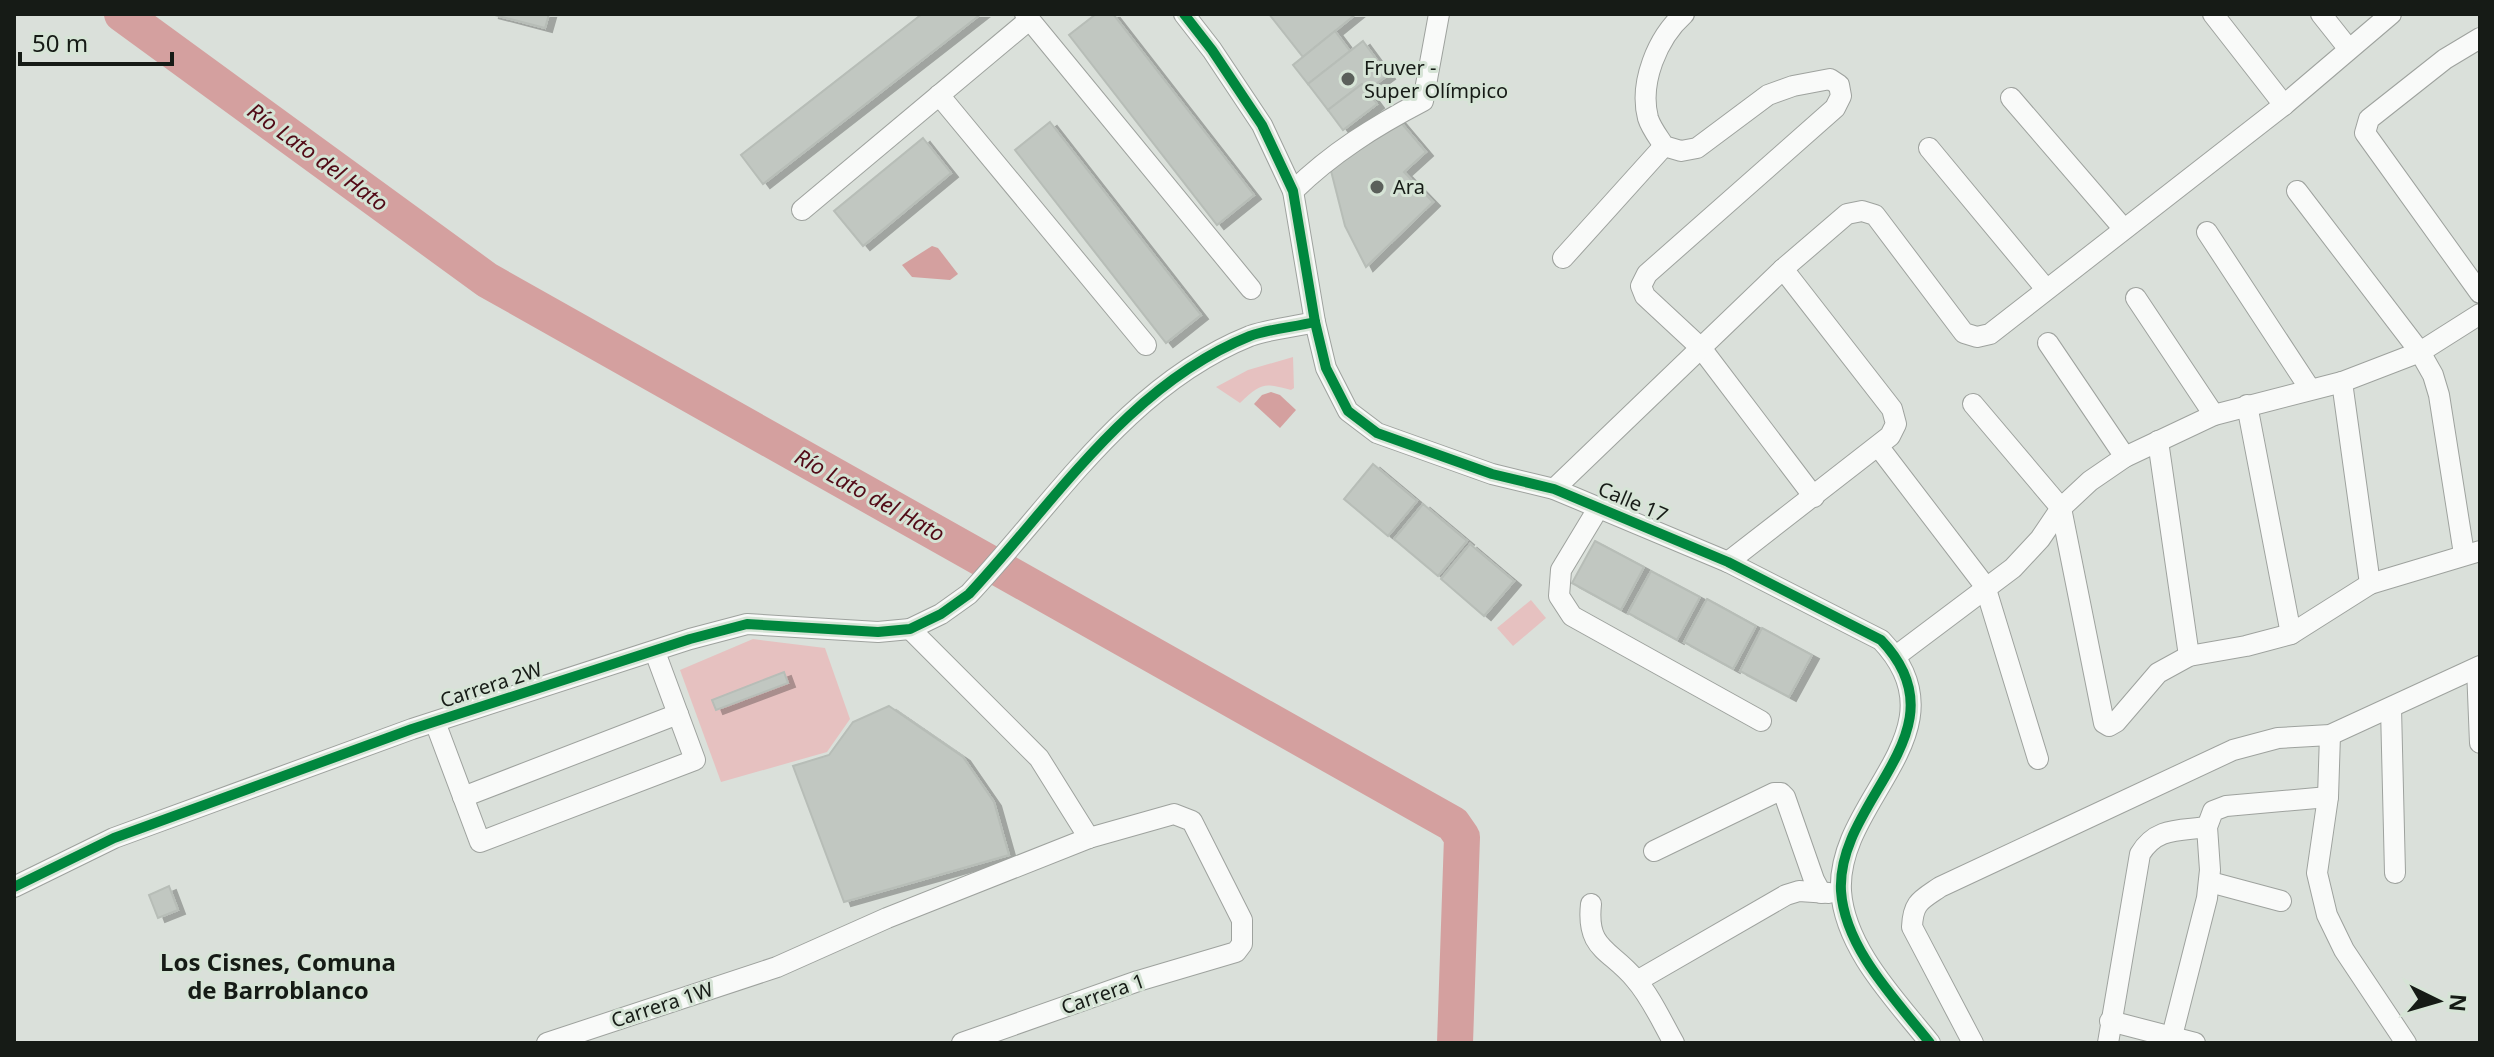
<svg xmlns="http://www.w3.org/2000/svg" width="2494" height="1057" viewBox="0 0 2494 1057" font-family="'Noto Sans',sans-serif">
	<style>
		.green { fill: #e6c1c0 }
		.water { fill: #d4a09f }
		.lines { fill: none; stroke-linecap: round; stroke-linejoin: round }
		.river { stroke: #d4a09f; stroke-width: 36 }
		.building { fill: #c1c7c1; stroke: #b7bdb7; stroke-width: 2; filter: url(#shadow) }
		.minor-casing { stroke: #9ea29e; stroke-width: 22 }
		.minor { stroke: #f9faf9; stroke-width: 20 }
		.cycleway-casing { stroke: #d6e4d6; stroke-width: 15 }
		.cycleway { stroke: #00873e; stroke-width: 10 }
		.poi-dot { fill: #5b605b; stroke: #d6e4d6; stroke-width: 3 }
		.labels { text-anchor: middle; stroke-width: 6; stroke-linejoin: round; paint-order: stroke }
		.poi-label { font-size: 20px; fill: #161b16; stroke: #d6e4d6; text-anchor: start }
		.street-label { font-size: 20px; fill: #161b16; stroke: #d6e4d6 }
		.water-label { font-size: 22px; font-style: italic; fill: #520b17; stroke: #d6e4d6 }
		.quarter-label { font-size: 24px; font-weight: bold; fill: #161b16; stroke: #d6e4d6 }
	</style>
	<defs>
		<filter id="shadow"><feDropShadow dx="7" dy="4" stdDeviation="0" flood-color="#0004"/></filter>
	</defs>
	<rect width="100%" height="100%" fill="#dae0da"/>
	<g class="green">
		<path d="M1293,357L1294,388L1291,390C1264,383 1262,382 1240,403L1216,387L1248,370Z"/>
		<path d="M1531,600L1546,618L1513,646L1497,628Z"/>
		<path d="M753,639L825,648L850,719L827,752L721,782L680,670Z"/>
	</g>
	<g class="water">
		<path d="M932,246L938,248L958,274L950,280L912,277L902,265Z"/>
		<path d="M1271,392L1280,395L1296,410L1280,428L1254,404L1262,395Z"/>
	</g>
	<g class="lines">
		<path class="river" d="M122,14L487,280L1453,824L1462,837L1455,1043"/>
	</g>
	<g class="building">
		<path d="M491,14H549L545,28Z"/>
		<path d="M922,14H981L763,184L741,155Z"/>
		<path d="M1096,14H1113L1254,195L1217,225L1069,35Z"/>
		<path d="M1269,14H1356L1303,57Z"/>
		<path d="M1335,31L1350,51L1308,84L1293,65Z"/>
		<path d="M1363,41L1388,75L1368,90L1362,84L1328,110L1308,84Z"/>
		<path d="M1362,84L1377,104L1343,130L1328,110Z"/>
		<path d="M1398,119L1426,152L1404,172L1433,202L1366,267L1345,226L1329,163Z"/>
		<path d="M1050,122L1201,315L1166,343L1015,150Z"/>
		<path d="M923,138L951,173L863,246L834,211Z"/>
		<path d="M1373,464L1417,501L1388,536L1344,499Z"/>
		<path d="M1423,504L1467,541L1438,576L1394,539Z"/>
		<path d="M1595,541L1644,567L1621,610L1572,583Z"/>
		<path d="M1470,544L1514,581L1484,616L1441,579Z"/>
		<path d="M1651,571L1700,597L1677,640L1628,613Z"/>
		<path d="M1707,599L1756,626L1733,669L1684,642Z"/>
		<path d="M1762,628L1812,655L1789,697L1740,671Z"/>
		<path d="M784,672L788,683L716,710L712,700Z"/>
		<path d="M889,706L963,757L994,802L1009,855L844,902L793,766L829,755L853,722Z"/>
		<path d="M169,886L178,910L158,918L149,895Z"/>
	</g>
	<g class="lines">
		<defs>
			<g id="minor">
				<path d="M1025,14L1251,289"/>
				<path d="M1184,14L1212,50L1262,125L1293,191L1315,322L1326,368L1348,411L1377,433L1492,474L1554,489L1728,562L1881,640C1968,731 1836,799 1841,891C1845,949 1896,1000 1930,1043"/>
				<path d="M1684,14C1657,38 1639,83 1648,118C1651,128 1659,138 1664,146L1681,151L1697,148L1768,95L1793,86L1830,79L1839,85L1841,96L1835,108L1647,274L1641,286L1645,296L1701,348L1814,497"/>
				<path d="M2213,14L2284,105"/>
				<path d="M2321,14L2348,48"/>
				<path d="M2480,38L2445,59L2369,119L2365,133L2480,293"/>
				<path d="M939,95L1146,345"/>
				<path d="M2011,98L2123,228"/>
				<path d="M1929,148L2046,289"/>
				<path d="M1293,191C1332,153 1375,126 1423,101L1439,14"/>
				<path d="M2297,191L2420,352L2433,375L2439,395L2464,554"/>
				<path d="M802,210L1029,20"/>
				<path d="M2207,232L2310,389"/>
				<path d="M1563,258L1664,146"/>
				<path d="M2136,298L2214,415"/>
				<path d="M2048,343L2125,457"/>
				<path d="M2342,382L2370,584"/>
				<path d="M1973,404L2061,508L2104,723L2109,726L2116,722L2158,673L2189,656L2246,646L2291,634L2370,584L2480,551"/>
				<path d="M2247,405L2291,634"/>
				<path d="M2158,441L2189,656"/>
				<path d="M1878,446L1985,586L2038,759"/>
				<path d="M1554,489L1783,269L1847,214L1862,211L1875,215L1964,333L1977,337L1990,334L2284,105L2391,14"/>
				<path d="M1599,507L1561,570L1559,596L1572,616L1761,721"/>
				<path d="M1728,562L1890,436L1896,424L1892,409L1783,269"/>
				<path d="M910,629L1039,758L1089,838"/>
				<path d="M1896,656L2013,568L2040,539L2061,508L2090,481L2125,457L2214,415L2342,382L2420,352L2480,314"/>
				<path d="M2477,668L2480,743"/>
				<path d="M2391,708L2395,873"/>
				<path d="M435,722L480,842L695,760L655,652"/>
				<path d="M2330,735L2328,797L2317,873L2327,915L2344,950L2406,1043"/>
				<path d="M463,797L678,714"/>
				<path d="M1654,851L1774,793H1781L1785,797L1814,880L1821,893"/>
				<path d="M2210,882L2281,901"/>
				<path d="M14,887L114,838L412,729L690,639L747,624L878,632L910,629L941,614L969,594C1055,502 1128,385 1250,336C1269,329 1294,327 1315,322"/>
				<path d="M1591,904C1586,950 1610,949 1635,979C1651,997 1662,1022 1674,1043"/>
				<path d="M1637,981L1786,895L1799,891L1829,893"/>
				<path d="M2110,1021L2195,1043"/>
				<path d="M2172,1036L2207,898L2210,870L2207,827L2213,811L2226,806L2328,797"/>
				<path d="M547,1043L777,967L887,918L1089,838L1174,814L1192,821L1242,920V944L1236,952L1138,981L962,1043"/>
				<path d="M1973,1043L1912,927C1913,902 1921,900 1940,887L2233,750L2278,738L2330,735L2480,666"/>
				<path d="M2108,1043L2140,854C2156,827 2179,831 2207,827"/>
			</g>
		</defs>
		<use href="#minor" class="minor-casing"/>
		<use href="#minor" class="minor"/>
		<defs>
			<g id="cycleway">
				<path d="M1184,14L1212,50L1262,125L1293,191L1315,322L1326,368L1348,411L1377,433L1492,474L1554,489L1728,562L1881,640C1968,731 1836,799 1841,891C1845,949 1896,1000 1930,1043"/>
				<path d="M14,887L114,838L412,729L690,639L747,624L878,632L910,629L941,614L969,594C1055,502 1128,385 1250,336C1269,329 1294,327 1315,322"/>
			</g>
		</defs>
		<use href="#cycleway" class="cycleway-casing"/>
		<use href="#cycleway" class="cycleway"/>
	</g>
	<g class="poi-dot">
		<circle cx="1348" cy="79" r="8"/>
		<circle cx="1377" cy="187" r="8"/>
	</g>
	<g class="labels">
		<g class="poi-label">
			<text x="1364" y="75">Fruver -<tspan x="1364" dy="23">Super Olímpico</tspan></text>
			<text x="1393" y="194">Ara</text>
		</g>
		<g class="street-label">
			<text transform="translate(1633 502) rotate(23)" y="7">Calle 17</text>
			<text transform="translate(491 685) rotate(-18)" y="7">Carrera 2W</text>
			<text transform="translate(1103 994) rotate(-19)" y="7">Carrera 1</text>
			<text transform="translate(662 1005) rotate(-18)" y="7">Carrera 1W</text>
		</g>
		<g class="water-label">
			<text transform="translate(318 157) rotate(36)" y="8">Río Lato del Hato</text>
			<text transform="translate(870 495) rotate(29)" y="8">Río Lato del Hato</text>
		</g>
		<g class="quarter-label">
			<text x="278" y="971">Los Cisnes, Comuna<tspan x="278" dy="28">de Barroblanco</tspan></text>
		</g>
	</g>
	<rect width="2494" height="1057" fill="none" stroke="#161b16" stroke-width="32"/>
	<g transform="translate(2438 1001) rotate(95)" stroke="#d6e4d6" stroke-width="6" paint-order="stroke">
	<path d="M0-6L14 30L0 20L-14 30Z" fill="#161b16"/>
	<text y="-12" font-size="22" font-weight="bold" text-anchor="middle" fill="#161b16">N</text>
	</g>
	<path d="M20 52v12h152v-12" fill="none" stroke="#161b16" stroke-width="4"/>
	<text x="32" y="52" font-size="24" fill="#161b16" stroke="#d6e4d6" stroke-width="6" paint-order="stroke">50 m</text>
</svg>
